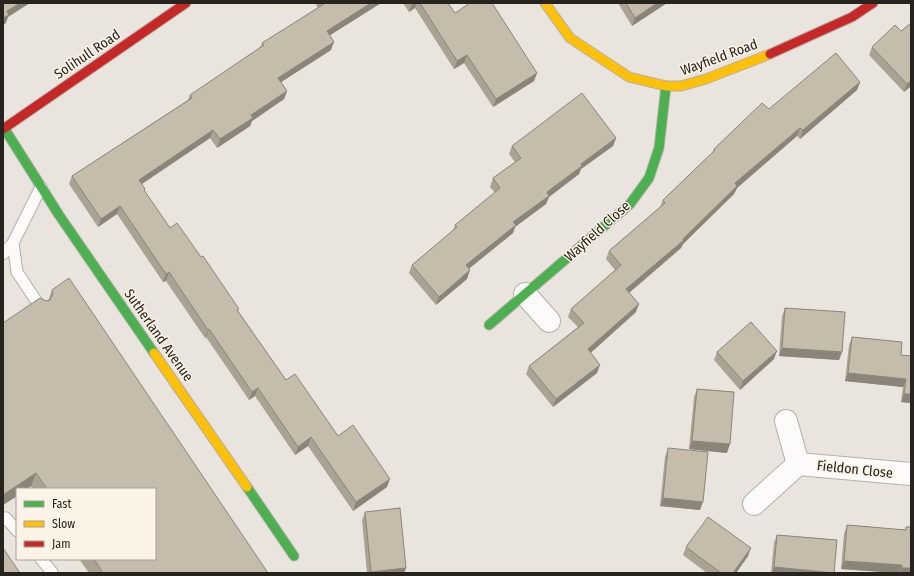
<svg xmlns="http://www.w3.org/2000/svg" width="914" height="576" viewBox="0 0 914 576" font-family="'Fira Sans Condensed',sans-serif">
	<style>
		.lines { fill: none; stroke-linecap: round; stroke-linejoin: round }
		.lane-casing { stroke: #b3afaa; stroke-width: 13 }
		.street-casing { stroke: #b3afaa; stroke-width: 24 }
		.fast-casing { stroke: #b3afaa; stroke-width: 11 }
		.slow-casing { stroke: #b3afaa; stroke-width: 11 }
		.jam-casing { stroke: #b3afaa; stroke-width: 11 }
		.lane { stroke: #fcfbfa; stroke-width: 11 }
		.street { stroke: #fcfbfa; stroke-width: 22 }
		.fast { stroke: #4caf50; stroke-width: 9 }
		.slow { stroke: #ffc107; stroke-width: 9 }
		.jam { stroke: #c62828; stroke-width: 9 }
		.wall { fill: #aaa293 }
		.shaded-wall { fill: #8b8478 }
		.building { fill: #c6bcab; stroke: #8b8478 }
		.labels { text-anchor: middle; stroke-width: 3; stroke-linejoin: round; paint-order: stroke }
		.street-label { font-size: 14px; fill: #27241f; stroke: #fbf3e6 }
	</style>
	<rect width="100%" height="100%" fill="#e9e4de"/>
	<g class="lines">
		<defs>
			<g id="lane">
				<path d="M13,243L17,272L41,308"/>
				<path d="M3,254L13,243L41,187"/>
				<path d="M3,520L6,518L17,531"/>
				<path d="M41,559L52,572"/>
			</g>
			<g id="street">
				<path d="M525,294L549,321"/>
				<path d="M798,464L911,474"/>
				<path d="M754,504L798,464L786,421"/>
			</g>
			<g id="fast">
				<path d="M4,128L59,215L154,353"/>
				<path d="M489,325L630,204L649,178L659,148L666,86"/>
				<path d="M247,487L294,556"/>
			</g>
			<g id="slow">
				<path d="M545,3L570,38L629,77L666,86H681L706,79L770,54"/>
				<path d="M154,353L247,487"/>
			</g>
			<g id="jam">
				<path d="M770,54L852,17L873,3"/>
				<path d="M3,129L186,3"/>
			</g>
		</defs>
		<use href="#lane" class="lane-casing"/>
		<use href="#street" class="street-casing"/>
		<use href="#fast" class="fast-casing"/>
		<use href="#slow" class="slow-casing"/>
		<use href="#jam" class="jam-casing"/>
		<use href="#lane" class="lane"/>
		<use href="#street" class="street"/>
		<use href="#fast" class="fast"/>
		<use href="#slow" class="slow"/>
		<use href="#jam" class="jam"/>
	</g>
	<g class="wall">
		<path d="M317,3H381L330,35L331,50L281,82L287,91L284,99L252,121L250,126L217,148L210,138L141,184L144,191L170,228L238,311L286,380L387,487L353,511L308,446L295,455L255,396L249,400L206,337L205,338L166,281L163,282L117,214L98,227L69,184L72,176L188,100L190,95L260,48L262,43L318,8L316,5Z"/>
		<path d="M403,3H448L455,13L537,73L534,81L493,107L464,63L454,69L415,8L409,12Z"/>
		<path d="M618,3H667L632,26Z"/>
		<path d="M901,31L911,86L904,92L869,55L872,47Z"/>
		<path d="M860,82L857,90L800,139L797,136L737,188L734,194L683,244L681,248L629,293L636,312L590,353L597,373L553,407L526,374L529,366L578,327L568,317L571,309L615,270L606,259L609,251L660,207L663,200L712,153L714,149L769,109Z"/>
		<path d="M616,138L613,146L581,169L579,174L549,197L546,204L515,227L513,233L469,269L467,279L436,305L409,273L412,265L453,231L455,225L495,193L490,187L493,178L515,162L509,154L512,146Z"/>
		<path d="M52,290L268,573H89L79,559H155V489H32L31,486L27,489H17V496L3,505L46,301H48Z"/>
		<path d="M785,308L842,352L839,360L779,356L782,316Z"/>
		<path d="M852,337L901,355L911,356V403L901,402L903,387L845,381L849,345Z"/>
		<path d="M717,352L774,359L740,390L714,360Z"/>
		<path d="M697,389L727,453L689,449L694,397Z"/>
		<path d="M668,448L700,510L660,506L665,457Z"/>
		<path d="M365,512L406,568L404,573H367L362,520Z"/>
		<path d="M847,525L905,530L906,527L911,573H894L841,569L844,534Z"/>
		<path d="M777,535L837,540L834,573H771L774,543Z"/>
		<path d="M686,547L748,556L736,573H707L683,555Z"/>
	</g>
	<g class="shaded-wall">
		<path d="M20,3H30L8,17L6,23L3,25V18L7,11Z"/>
		<path d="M371,3H381L324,39L327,31Z"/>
		<path d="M414,3H417L415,8L409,12L412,4Z"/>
		<path d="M657,3H667L632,26L635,18Z"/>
		<path d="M334,42L331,50L275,86L278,78Z"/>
		<path d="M467,55L464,63L454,69L457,61Z"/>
		<path d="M537,73L534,81L493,107L496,99Z"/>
		<path d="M911,81V86L904,92L907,84Z"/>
		<path d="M860,82L857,90L800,139L803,130Z"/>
		<path d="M287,91L284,99L252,121L250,126L217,148L220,139L251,115Z"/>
		<path d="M800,128L797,136L737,188L734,194L683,244L681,248L623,298L626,289L683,239L735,183Z"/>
		<path d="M213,130L210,138L136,188L139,180Z"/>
		<path d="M616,138L613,146L581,169L579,174L549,197L546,204L515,227L513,233L463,273L466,265L513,222L547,192L581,164Z"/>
		<path d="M120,206L117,214L98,227L101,219Z"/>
		<path d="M470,270L467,279L436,305L439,297Z"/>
		<path d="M169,272L166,281L163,282L166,274Z"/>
		<path d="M639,304L636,312L585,358L588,349Z"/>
		<path d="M209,329L206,337L205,338L208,330Z"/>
		<path d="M782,348L842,352L839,360L779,356Z"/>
		<path d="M777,351L774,359L740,390L743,381Z"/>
		<path d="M600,365L597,373L553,407L556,399Z"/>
		<path d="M848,373L906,379L903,387L845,381Z"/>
		<path d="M258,388L255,396L249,400L252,392Z"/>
		<path d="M904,394H911V403L901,402Z"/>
		<path d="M311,437L308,446L295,455L298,447Z"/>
		<path d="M692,441L730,444L727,453L689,449Z"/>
		<path d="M36,473L31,486L27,489H17V496L3,505V495Z"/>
		<path d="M390,479L387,487L353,511L356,502Z"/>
		<path d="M663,498L703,502L700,510L660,506Z"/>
		<path d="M751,548L748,556L736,573H733Z"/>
		<path d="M844,561L902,565L900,573L841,569Z"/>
		<path d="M774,567L834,573H772Z"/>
		<path d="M406,568L404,573H370L371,572Z"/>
		<path d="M902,568H911V573H900Z"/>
	</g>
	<g class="building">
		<path d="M3,3H20L7,11L9,15L3,18Z"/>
		<path d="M323,3H371L327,31L334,42L278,78L287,91L251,115L253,118L220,139L213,130L139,180L145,189L144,190L170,228L177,223L201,257L203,256L239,309L237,310L286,380L295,374L338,436L353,425L390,479L356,502L311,437L298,447L258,388L252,392L209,329L208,330L169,272L166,274L120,206L101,219L72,176L192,98L190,95L264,45L262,43L324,4Z"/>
		<path d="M420,3H448L455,13L470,3H492L537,73L496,99L467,55L457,61Z"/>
		<path d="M626,3H657L635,18Z"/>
		<path d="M911,23V81L907,84L872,47L895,25L901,31Z"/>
		<path d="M836,53L860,82L803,130L800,128L735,183L737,186L683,239L684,240L626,289L639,304L588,349L600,365L556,399L529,366L584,323L571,309L621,265L609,251L665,203L663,200L715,150L714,149L762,103L769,109Z"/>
		<path d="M582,93L616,138L581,164L582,166L547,192L549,196L513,222L516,225L466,265L470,270L439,297L412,265L457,227L455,225L500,188L493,178L521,158L512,146Z"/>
		<path d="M69,278L268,573H103L94,559H155V489H47L36,473L3,495V323L40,298L46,301L50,300L53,294L52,290Z"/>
		<path d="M785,308L845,312L842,352L782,348Z"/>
		<path d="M751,322L777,351L743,381L717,352Z"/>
		<path d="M852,337L902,342L901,355L911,356V394H904L906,379L848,373Z"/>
		<path d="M697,389L734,392L730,444L692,441Z"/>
		<path d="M668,448L708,452L703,502L663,498Z"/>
		<path d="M400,508L406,568L371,572L365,512Z"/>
		<path d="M708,517L751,548L733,573H721L686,547Z"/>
		<path d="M847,525L906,530V527H911V568H902V565L844,561Z"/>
		<path d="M777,535L837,540L834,573L774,567Z"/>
		<path d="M3,548L20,573H3Z"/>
	</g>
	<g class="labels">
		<g class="street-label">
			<text transform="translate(87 54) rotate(-34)" y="5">Solihull Road</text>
			<text transform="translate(719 57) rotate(-20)" y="5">Wayfield Road</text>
			<text transform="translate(597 231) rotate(-42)" y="5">Wayfield Close</text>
			<text transform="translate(159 335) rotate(55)" y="5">Sutherland Avenue</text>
			<text transform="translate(855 469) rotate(6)" y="5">Fieldon Close</text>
		</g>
	</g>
	<rect width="914" height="576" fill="none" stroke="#27241f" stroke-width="8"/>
	<rect x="16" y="488" width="140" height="72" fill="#fbf3e6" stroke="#a6a096"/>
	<rect x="24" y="501" width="20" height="6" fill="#4caf50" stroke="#a6a096"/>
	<text x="52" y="508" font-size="12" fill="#27241f">Fast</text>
	<rect x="24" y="521" width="20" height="6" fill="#ffc107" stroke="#a6a096"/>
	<text x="52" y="528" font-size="12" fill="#27241f">Slow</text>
	<rect x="24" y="541" width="20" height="6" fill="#c62828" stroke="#a6a096"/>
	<text x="52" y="548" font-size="12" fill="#27241f">Jam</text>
</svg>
